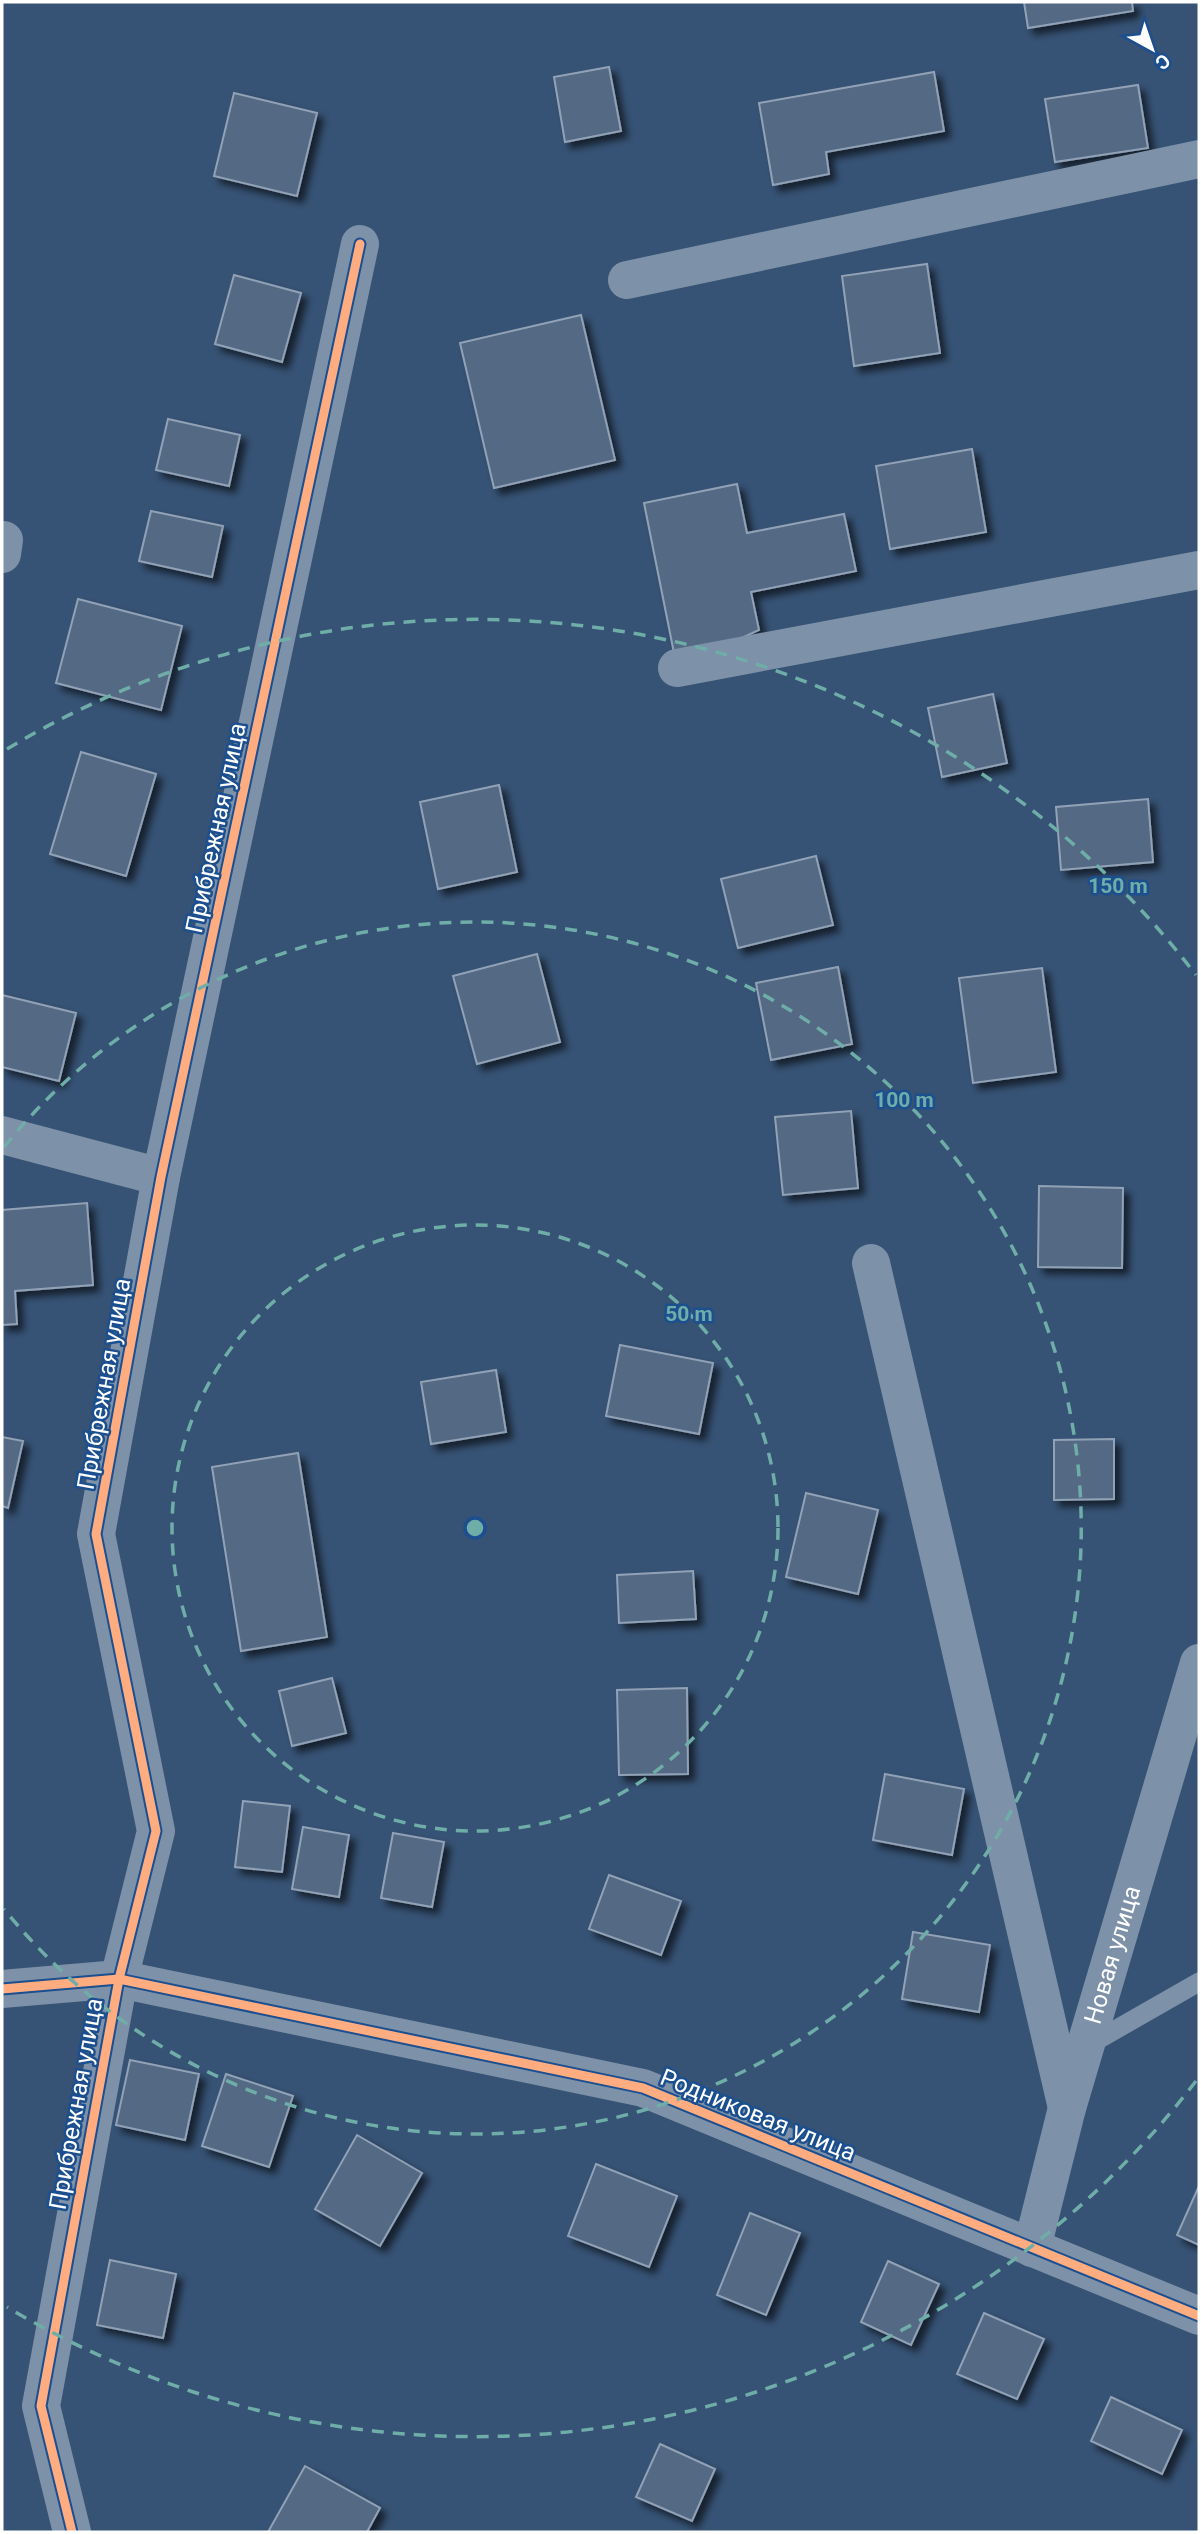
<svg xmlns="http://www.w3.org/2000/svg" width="1201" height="2534" viewBox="0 0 1201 2534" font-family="Roboto,sans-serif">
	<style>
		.building { fill: #526984; stroke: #92a2b6; stroke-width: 2; filter: url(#shadow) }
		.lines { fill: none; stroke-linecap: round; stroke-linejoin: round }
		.lane { stroke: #7d92a8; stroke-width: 19 }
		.street { stroke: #7d92a8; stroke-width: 38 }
		.cycleway-casing { stroke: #1b4f8f; stroke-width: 13 }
		.cycleway { stroke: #ffac80; stroke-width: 9 }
		.ring { fill: none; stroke: #6fada8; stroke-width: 3.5; stroke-dasharray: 12 9 }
		.labels { text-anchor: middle; stroke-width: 5; stroke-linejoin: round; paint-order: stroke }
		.street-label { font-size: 24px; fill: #fff; stroke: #1b4f8f }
		.centre { fill: #6fada8; stroke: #1b4f8f; stroke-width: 3.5 }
		.ring-label { font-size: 21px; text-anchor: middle; font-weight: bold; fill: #6fada8; stroke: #1b4f8f; stroke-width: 5; stroke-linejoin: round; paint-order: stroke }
	</style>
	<defs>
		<filter id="shadow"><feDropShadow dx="6" dy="6" stdDeviation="3.5" flood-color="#0009"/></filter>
	</defs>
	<rect width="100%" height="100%" fill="#365274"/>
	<g class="building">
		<path d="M1024,2H1132L1133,11L1028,28Z"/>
		<path d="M609,67L621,131L565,142L554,77Z"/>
		<path d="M934,72L944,131L826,152L829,174L773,185L759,103Z"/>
		<path d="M1138,85L1148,148L1055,162L1045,99Z"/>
		<path d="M234,93L317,113L297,196L214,176Z"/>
		<path d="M927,264L940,353L854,366L842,276Z"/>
		<path d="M234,275L301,293L282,362L215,344Z"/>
		<path d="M581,315L615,460L494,488L460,343Z"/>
		<path d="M168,419L240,435L229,486L156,470Z"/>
		<path d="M972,449L986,532L890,549L876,466Z"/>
		<path d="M737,484L747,533L844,514L856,571L751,592L759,630L677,668L644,503Z"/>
		<path d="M151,511L223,526L212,577L139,561Z"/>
		<path d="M78,599L182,626L161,710L56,683Z"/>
		<path d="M993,694L1007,763L942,777L928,708Z"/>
		<path d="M81,752L156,774L126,876L50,854Z"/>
		<path d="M499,785L517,872L438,889L420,802Z"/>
		<path d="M1148,799L1153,862L1061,870L1056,807Z"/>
		<path d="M816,856L833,925L738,948L721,879Z"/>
		<path d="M537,954L560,1042L477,1064L453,976Z"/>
		<path d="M838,967L852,1044L771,1060L756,983Z"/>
		<path d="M1042,968L1056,1072L973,1083L959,978Z"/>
		<path d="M2,995L76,1013L59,1081L2,1067Z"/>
		<path d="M851,1111L858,1188L783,1195L775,1117Z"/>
		<path d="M1039,1186L1123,1188L1122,1268L1038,1267Z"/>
		<path d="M87,1203L93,1285L15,1291L17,1324L2,1325V1210Z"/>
		<path d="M620,1345L713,1363L699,1434L606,1416Z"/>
		<path d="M496,1370L506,1432L431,1444L421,1382Z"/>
		<path d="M2,1437L23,1441L8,1508L2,1506Z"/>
		<path d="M1114,1439V1499L1054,1500V1440Z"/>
		<path d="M298,1453L327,1637L241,1651L212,1467Z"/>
		<path d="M806,1493L878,1510L858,1594L786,1577Z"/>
		<path d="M693,1571L696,1619L619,1623L617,1575Z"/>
		<path d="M332,1678L346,1733L292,1746L279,1691Z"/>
		<path d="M687,1688L688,1774L619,1775L617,1690Z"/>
		<path d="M885,1774L964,1789L952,1855L873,1840Z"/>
		<path d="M243,1801L290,1806L282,1872L235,1867Z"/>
		<path d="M303,1827L349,1835L339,1897L292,1889Z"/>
		<path d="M393,1833L444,1842L432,1907L381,1898Z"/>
		<path d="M609,1875L681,1901L661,1955L589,1929Z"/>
		<path d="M913,1932L990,1945L979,2012L902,1999Z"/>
		<path d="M130,2060L199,2074L185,2140L116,2125Z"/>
		<path d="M226,2074L293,2096L269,2167L202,2146Z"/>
		<path d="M357,2135L422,2173L380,2246L315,2209Z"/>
		<path d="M596,2164L677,2196L649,2267L568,2236Z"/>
		<path d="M1199,2186V2245L1177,2235Z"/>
		<path d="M750,2213L800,2233L766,2315L717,2295Z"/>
		<path d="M110,2260L176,2274L163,2338L97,2325Z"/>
		<path d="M888,2261L939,2284L911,2345L861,2322Z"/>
		<path d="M984,2313L1044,2339L1017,2399L957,2374Z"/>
		<path d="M1111,2397L1182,2430L1162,2474L1091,2441Z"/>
		<path d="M660,2444L715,2469L692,2521L636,2497Z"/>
		<path d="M305,2466L380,2508L367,2532H268Z"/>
	</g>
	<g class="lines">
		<path class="lane" d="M1087,2046L1199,1982"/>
		<g class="street">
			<path d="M627,280L1199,159"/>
			<path d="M2,554L4,540"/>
			<path d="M677,668L1199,570"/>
			<path d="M2,1135L161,1177"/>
			<path d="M871,1263L1067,2108"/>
			<path d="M2,1989L119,1979L643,2088L1199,2316"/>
			<path id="s1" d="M1032,2248L1067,2108L1199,1663"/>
			<path d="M72,2532L41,2406L119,1979L156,1831L96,1534L161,1177L360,244"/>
		</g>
		<defs>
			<g id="cycleway">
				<path d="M2,1989L119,1979L643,2088L1199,2316"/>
				<path d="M72,2532L41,2406L119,1979L156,1831L96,1534L161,1177L360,244"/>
			</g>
		</defs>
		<use href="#cycleway" class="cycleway-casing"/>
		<use href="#cycleway" class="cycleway"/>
	</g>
	<g class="ring">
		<circle cx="475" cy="1528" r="303"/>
		<path d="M4 1147A606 606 0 1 1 4 1909"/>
		<path d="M1196 2081A909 909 0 0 1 7 2307M7 749A909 909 0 0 1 1196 975"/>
	</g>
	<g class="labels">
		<g class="street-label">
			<text transform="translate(216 828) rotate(-78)" y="8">Прибрежная улица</text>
			<text transform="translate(104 1384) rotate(-80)" y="8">Прибрежная улица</text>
			<text dy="8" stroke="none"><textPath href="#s1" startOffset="304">Новая улица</textPath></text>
			<text transform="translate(76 2104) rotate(-80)" y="8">Прибрежная улица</text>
			<text transform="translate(758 2115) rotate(22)" y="8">Родниковая улица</text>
		</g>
	</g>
	<circle cx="475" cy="1528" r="10" class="centre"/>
	<g class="ring-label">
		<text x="1118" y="893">150 m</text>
		<text x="904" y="1107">100 m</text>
		<text x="689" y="1321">50 m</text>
	</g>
	<rect width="1201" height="2534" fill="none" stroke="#ffffff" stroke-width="7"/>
	<g transform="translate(1152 49) rotate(140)" stroke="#1b4f8f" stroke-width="5" paint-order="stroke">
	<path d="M0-5L12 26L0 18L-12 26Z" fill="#ffffff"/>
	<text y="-10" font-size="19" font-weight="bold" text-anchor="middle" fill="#ffffff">С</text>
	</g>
</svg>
